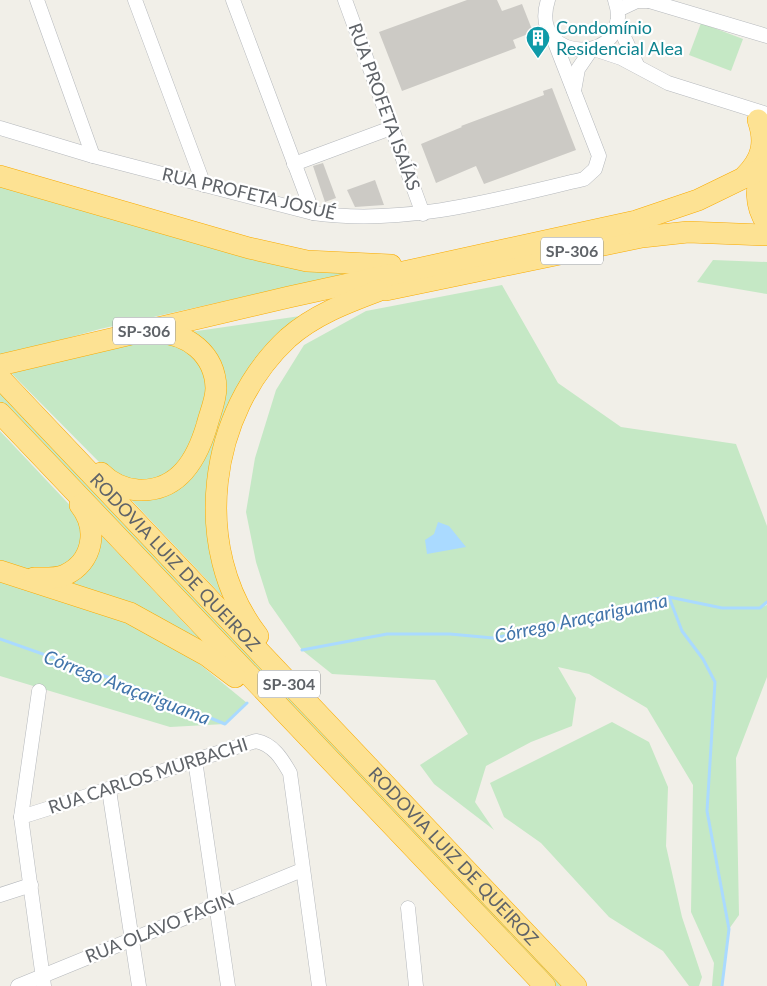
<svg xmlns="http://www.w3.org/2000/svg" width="767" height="986" viewBox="0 0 767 986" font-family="Lato,sans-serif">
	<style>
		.green { fill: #c5e8c5 }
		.water { fill: #aadaff }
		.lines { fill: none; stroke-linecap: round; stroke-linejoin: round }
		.stream { stroke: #aadaff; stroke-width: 3 }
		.building { fill: #cccac5 }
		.minor-casing { stroke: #b5b8bc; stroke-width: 15 }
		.highway-casing { stroke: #f9ab00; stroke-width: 22 }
		.minor { stroke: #fff; stroke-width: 14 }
		.highway { stroke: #fde293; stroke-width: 21 }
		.labels { text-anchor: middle; stroke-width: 4.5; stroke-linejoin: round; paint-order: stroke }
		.shield { fill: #fff; stroke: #8f9295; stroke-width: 1 }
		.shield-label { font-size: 16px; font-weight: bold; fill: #5f6368 }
		.culture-label { font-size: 18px; fill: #0d838f; stroke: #fff; text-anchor: start }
		.street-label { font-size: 18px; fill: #5f6368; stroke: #fff }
		.water-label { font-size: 19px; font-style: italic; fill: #4174aa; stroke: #fff }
	</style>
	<rect width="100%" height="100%" fill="#f1efe8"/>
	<g class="green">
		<path d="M701,23L743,39L731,71L689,55Z"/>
		<path d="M0,183L367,269L100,329L0,357Z"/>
		<path d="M713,260L767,262V294L697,282Z"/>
		<path d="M502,285L558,383L621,427L736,444L767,526V602L762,607L767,605V677L736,758L739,915L729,929L722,986H712L714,963L691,912L693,785L647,708L589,674L558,667L576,698L572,726L531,742L486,766L475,802L494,830L434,784L420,765L468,734L435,680L332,674L302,650L269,603L256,562L246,512L255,458L276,390L304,345L366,311Z"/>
		<path d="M314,314L289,333L216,471L240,615L123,491L157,493L220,402L183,333Z"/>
		<path d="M163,337L186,343L212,384L181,469L139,484L108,471L10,372Z"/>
		<path d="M0,387L568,986H554L0,406Z"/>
		<path d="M0,431L81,517L80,556L48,574L0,563Z"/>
		<path d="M99,533L191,630L195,631L215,653L65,585Z"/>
		<path d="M0,576L80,601L174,643L247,703L225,724L170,727L0,676Z"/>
		<path d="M612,722L649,742L668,787L666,846L682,917L702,977L699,986H689L663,951L609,917L541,843L504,817L490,783Z"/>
	</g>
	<path class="water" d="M438,522L449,526L466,547L427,554L425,540L434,534Z"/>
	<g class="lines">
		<g class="stream">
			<path d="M669,597L682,631L703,659L715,682L707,811L729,929L722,986"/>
			<path d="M0,639L130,685L225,724L247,703"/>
			<path d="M302,650L387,634H450L493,638L597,618L654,599L669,597L722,608H760L767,602"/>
		</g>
	</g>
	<g class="building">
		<path d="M467,0H497L502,11L522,4L533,32L513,40L516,48L402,91L379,32Z"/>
		<path d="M552,88L576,150L484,184L476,166L436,183L421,144L462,127L461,126L544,95L543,91Z"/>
		<path d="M323,163L336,198L325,202L313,166Z"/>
		<path d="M375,180L384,205L355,207L347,190Z"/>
	</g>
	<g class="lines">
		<defs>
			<g id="minor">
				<path d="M37,0L93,156"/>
				<path d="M135,0L204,185"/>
				<path d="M233,0L313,213"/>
				<path d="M345,0L423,214"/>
				<path d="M548,0C527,66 637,66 615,0"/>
				<path d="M646,0L767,36"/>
				<path d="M618,10L637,1H648"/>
				<path d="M617,22L637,65"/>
				<path d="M594,49L621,58L668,83L767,114"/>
				<path d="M574,91L578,69L591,50"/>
				<path d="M0,128L93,156L313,213C405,226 494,200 584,179L595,169L599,156L552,35"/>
				<path d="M294,164L391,128"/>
				<path d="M39,691L21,817L44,986"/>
				<path d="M195,760L228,986"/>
				<path d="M109,790L139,986"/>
				<path d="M21,817C100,793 177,765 256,741C273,744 282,759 290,773L319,986"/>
				<path d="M0,895L31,885"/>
				<path d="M408,908L416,986"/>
				<path d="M18,986L302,870"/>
			</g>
			<g id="highway">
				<path d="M767,166C753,183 755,206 767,224"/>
				<path d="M0,176L249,248L307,261L391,265"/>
				<path d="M745,176C762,159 766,143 758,120"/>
				<path d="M386,290L642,237L688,232L767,235"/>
				<path d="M0,365L289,297L636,221L698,200L766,167"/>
				<path id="s1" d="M0,378L576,986"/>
				<path d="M0,413L545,986"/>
				<path d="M101,473C111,483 124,489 138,490C179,492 197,459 207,425C210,413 216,400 216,388C215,354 187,332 155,333"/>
				<path d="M0,571L130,613L206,655L235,677"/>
				<path d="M34,578C45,578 56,579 65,575C93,562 99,529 80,505"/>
				<path d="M258,636C190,548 208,412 288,338C314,315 346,303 378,291"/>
			</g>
		</defs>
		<use href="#minor" class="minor-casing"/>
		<use href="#highway" class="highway-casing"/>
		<use href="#minor" class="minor"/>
		<use href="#highway" class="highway"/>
	</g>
	<defs>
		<symbol id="building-pin" viewBox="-11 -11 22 30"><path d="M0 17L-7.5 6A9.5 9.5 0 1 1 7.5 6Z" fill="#0f9aa8" stroke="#fff"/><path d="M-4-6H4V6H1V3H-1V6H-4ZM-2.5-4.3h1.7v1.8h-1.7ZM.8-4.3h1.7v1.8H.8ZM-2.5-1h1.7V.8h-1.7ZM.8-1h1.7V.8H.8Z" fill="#fff"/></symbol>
	</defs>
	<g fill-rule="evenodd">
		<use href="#building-pin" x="524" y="24" width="28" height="38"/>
	</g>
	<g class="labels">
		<g class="shield">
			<rect x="541" y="237.5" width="62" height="27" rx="4"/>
			<rect x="113" y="317.5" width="62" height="27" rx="4"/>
			<rect x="258" y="670.5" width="62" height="27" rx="4"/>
		</g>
		<g class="shield-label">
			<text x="572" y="257">SP-306</text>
			<text x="144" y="337">SP-306</text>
			<text x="289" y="690">SP-304</text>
		</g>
		<g class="culture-label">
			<text x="556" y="34">Condomínio<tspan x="556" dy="21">Residencial Alea</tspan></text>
		</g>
		<g class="street-label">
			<text transform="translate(384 107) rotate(70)" y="6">RUA PROFETA ISAÍAS</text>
			<text transform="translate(249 194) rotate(13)" y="6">RUA PROFETA JOSUÉ</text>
			<text dy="6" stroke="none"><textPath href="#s1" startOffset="254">RODOVIA LUIZ DE QUEIROZ</textPath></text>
			<text transform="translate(148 776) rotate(-18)" y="6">RUA CARLOS MURBACHI</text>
			<text dy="6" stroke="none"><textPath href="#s1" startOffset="659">RODOVIA LUIZ DE QUEIROZ</textPath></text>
			<text transform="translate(160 928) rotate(-22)" y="6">RUA OLAVO FAGIN</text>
		</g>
		<g class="water-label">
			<text transform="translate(581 618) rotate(-12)" y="7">Córrego Araçariguama</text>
			<text transform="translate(127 687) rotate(21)" y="7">Córrego Araçariguama</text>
		</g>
	</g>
</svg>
